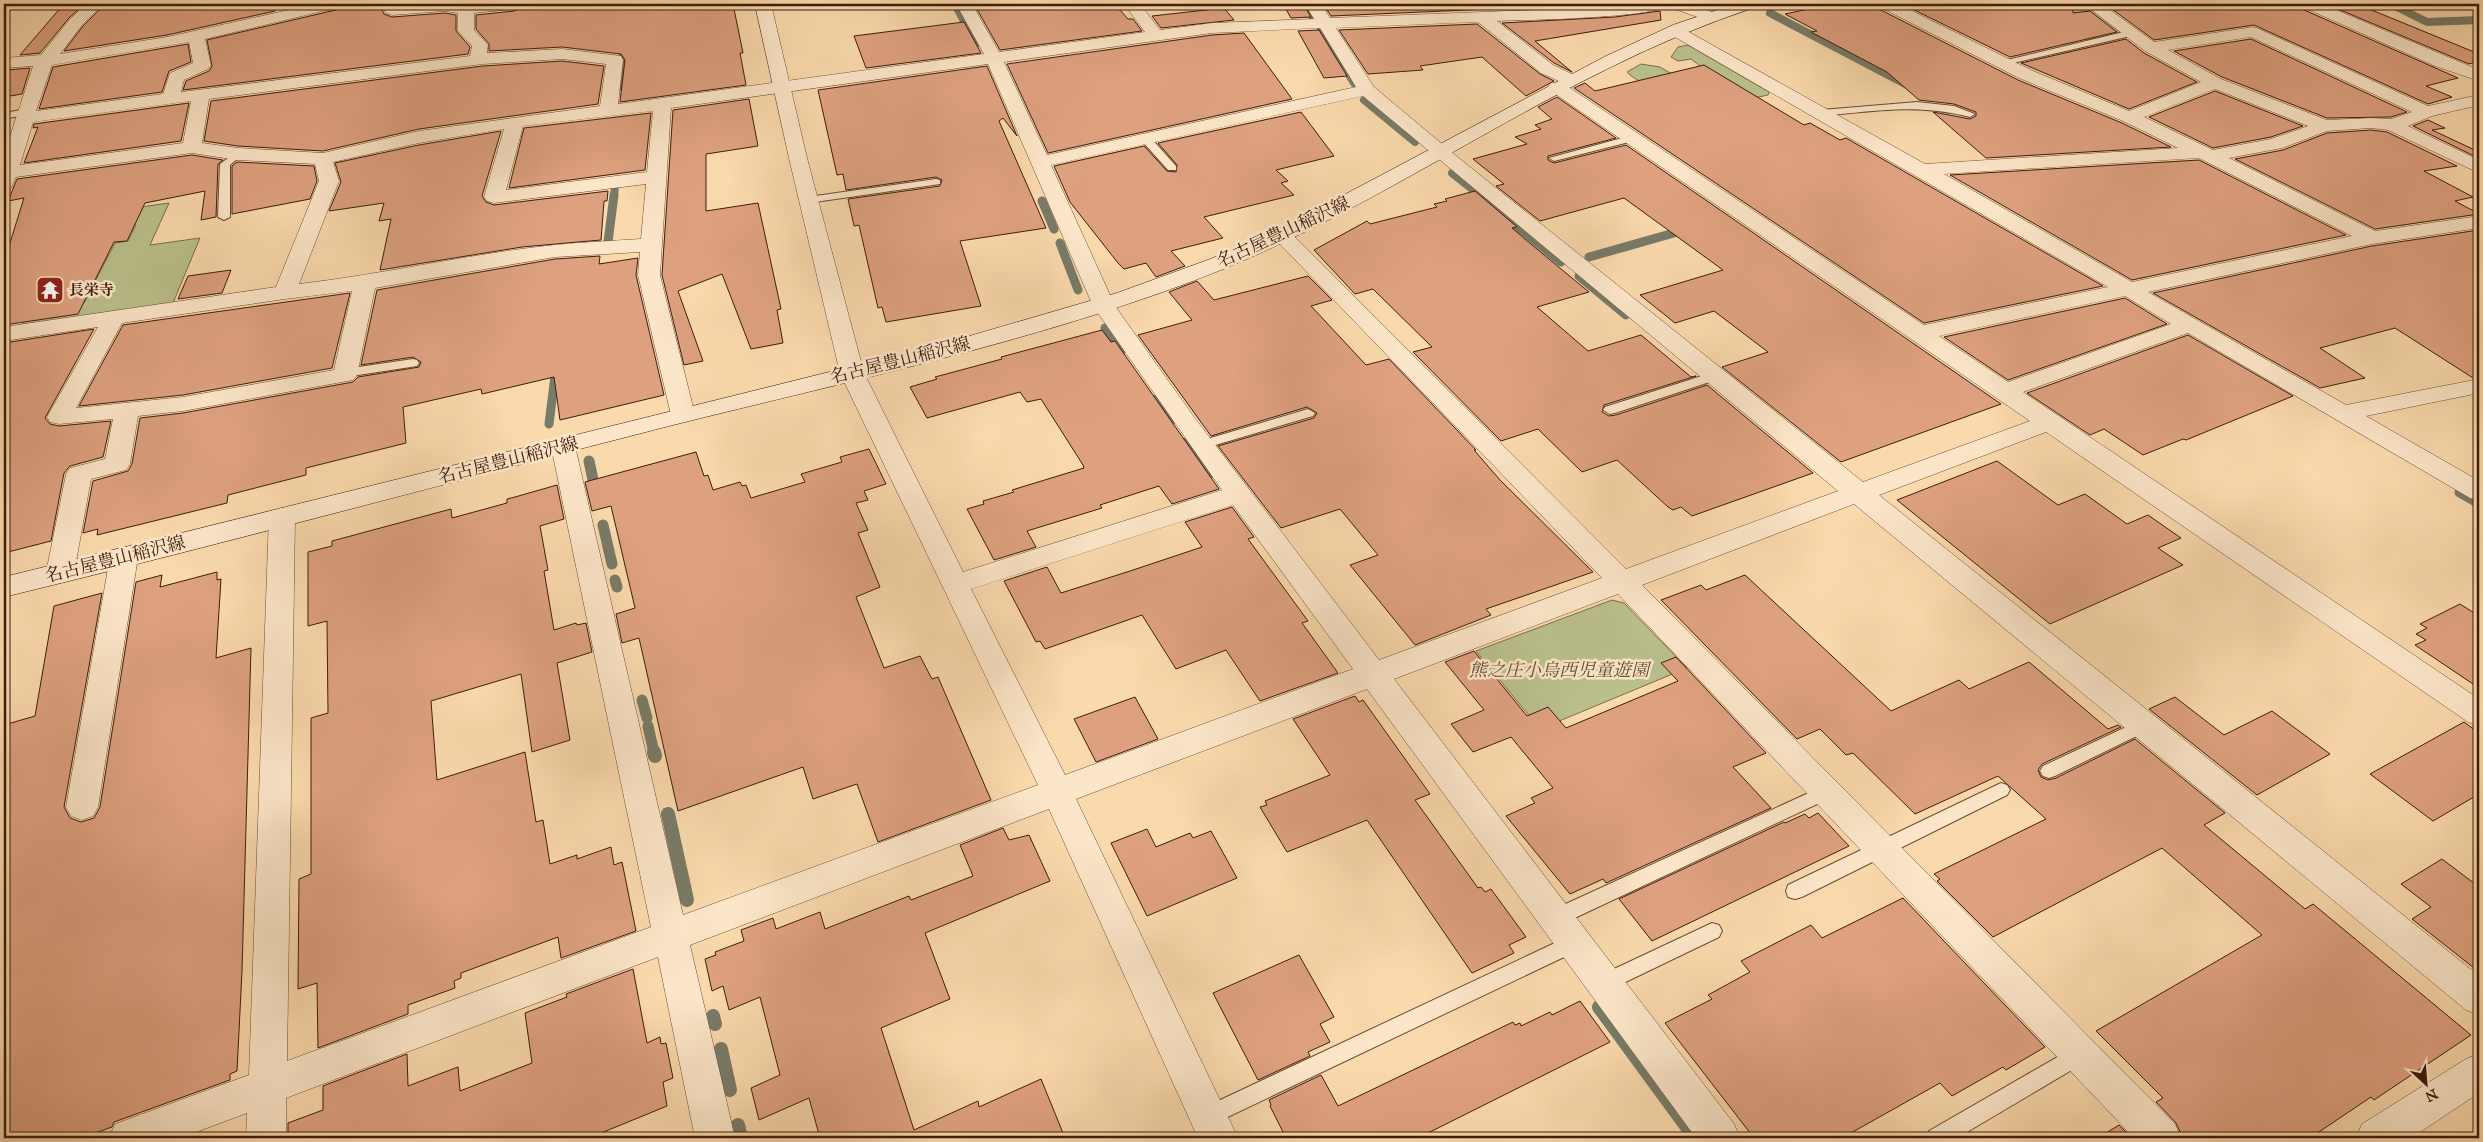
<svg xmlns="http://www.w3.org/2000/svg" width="2483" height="1142" viewBox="0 0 2483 1142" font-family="'IM FELL Great Primer','Noto Serif JP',serif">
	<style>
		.green { fill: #bac08c; stroke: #7c6e4c }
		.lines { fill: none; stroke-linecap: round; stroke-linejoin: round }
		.stream-far3 { stroke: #787b68; stroke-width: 8 }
		.stream-far2 { stroke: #787b68; stroke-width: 9 }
		.stream-far1 { stroke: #787b68; stroke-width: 11 }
		.stream { stroke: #787b68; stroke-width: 14 }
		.building { fill: #dea180; stroke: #3d1c0c }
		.service-casing { stroke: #6c4b34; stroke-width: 2 }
		.minor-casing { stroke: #6c4b34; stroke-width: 1 }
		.tertiary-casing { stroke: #6c4b34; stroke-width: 1 }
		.secondary-casing { stroke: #3d1c0c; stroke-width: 1 }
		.service { fill: #fce6c9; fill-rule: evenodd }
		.minor { fill: #fce6c9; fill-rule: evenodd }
		.tertiary { fill: #fce6c9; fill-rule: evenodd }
		.secondary { fill: #fce6c9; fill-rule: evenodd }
		.labels { text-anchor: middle; stroke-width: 5; stroke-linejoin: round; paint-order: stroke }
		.far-poi-label { font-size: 15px; font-weight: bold; fill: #3d1c0c; stroke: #fce6c9; text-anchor: start }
		.street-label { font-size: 18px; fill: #3d1c0c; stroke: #fce6c9 }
		.park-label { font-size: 18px; font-style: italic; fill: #624d32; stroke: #fce6c9 }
	</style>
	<rect width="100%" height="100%" fill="#fad9ac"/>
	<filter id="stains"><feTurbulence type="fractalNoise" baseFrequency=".004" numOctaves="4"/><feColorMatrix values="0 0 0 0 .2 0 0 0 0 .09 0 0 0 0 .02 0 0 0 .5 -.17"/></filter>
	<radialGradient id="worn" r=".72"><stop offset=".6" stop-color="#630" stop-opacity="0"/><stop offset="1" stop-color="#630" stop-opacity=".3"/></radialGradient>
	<g class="green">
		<path d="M2028,4H2087L2126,32L2088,40L2072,32L2081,29Z"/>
		<path d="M1688,45L1769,92L1768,95L1745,100L1691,59L1678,61L1671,57L1678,47Z"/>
		<path d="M1641,64L1660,67L1675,76L1685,112L1630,75L1627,72Z"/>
		<path d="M169,203L150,245L200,238L173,303L21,327L29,312L84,303L115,243L128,241L136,225L89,231L98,213Z"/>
		<path d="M1612,600L1624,603L1687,668L1540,729L1476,651Z"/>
	</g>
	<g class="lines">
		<g class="stream-far3">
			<path d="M1303,4L1312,16"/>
			<path d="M2391,4L2427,22L2479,20"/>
			<path d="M956,6L965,23"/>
			<path d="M1770,13L1909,86"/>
			<path d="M969,30L976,44"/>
			<path d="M1321,30L1354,83"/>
			<path d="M621,87L623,55L628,42"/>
			<path d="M1364,100L1415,142"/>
			<path d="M1452,173L1481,196"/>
			<path d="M614,196L615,186"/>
		</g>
		<g class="stream-far2">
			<path d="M1479,195L1561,262"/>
			<path d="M1042,201L1054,229"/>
			<path d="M608,242L614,195"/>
			<path d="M1060,243L1078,290"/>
			<path d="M1589,257L1688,229"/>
			<path d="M1579,276L1626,315"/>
			<path d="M1105,328L1121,351"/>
			<path d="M1156,399L1172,420"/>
			<path d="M549,424L556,368"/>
		</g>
		<g class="stream-far1">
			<path d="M1188,442L1210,473"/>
			<path d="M589,461L596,494"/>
			<path d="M2460,492L2479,503"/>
			<path d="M603,525L612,564"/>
			<path d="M615,580L617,587"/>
			<path d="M642,700L647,718"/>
			<path d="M648,726L654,753"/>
		</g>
		<g class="stream">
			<path d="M654,752L655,756"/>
			<path d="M668,814L687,900"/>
			<path d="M1599,1007L1695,1138"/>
			<path d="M713,1016L715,1024"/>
			<path d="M721,1049L730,1090"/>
			<path d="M738,1125L741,1138"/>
		</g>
	</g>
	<g class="building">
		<path d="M70,4H84L69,18L40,53L20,55L62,6Z"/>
		<path d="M105,4H275V11L167,35L64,51L83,26Z"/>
		<path d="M344,4H379L384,14L392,17L445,13L456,15V31L470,47L468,54L183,90L186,81L209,71L212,66L207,40L340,9Z"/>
		<path d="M523,4H733L743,53H740L746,85L620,102L625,60L621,54L562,47L489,51V44L476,29V15L514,11L521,8Z"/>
		<path d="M974,4H1110L1115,9L1120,10L1128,19H1133L1142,31L1000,50Z"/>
		<path d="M1283,4H1303L1311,17L1291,18Z"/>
		<path d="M1323,4H1604L1331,16Z"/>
		<path d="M1831,4H1876L1879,9L2018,80L2122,123L2171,147L1986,158L1933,112L1970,119L1976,116V112L1954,104L1919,100L1887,72L1811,32L1817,31L1785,14Z"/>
		<path d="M1902,4H2073V13L2090,11L2117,32L2010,57Z"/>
		<path d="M2151,4H2299L2302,9L2458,78L2426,86L2452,97L2428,104L2254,25L2154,40L2112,9Z"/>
		<path d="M2326,4H2357L2479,54V61L2469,64Z"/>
		<path d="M1224,8L1234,20L1161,28L1152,16Z"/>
		<path d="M1660,11L1661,20L1535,41L1572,72L1554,63L1502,23L1615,17Z"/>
		<path d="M964,22L981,53L866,68L854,36Z"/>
		<path d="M1477,24L1540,74L1554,81L1526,96L1482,57L1420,66L1423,70L1368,74L1339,30Z"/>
		<path d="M1319,30L1347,76L1324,78L1298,31Z"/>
		<path d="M1244,33L1292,99L1048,153L1007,64L1212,35Z"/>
		<path d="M2126,39L2144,53L2197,82L2129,109L2021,63Z"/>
		<path d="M2251,39L2407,112L2391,117L2327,118L2222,77L2174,51Z"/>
		<path d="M188,44L191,62L169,71L162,92L39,109L53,67Z"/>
		<path d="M562,61L604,66L598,104L419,129L323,151L238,146L204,141L211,101L483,66Z"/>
		<path d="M1704,65L1804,125L1810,123L1840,140L1846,138L2103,286L1924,323L1574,88L1585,83L1595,91Z"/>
		<path d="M987,66L1017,136L1003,118L999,121L1046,228L960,241L981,306L886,322L882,307L878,308L859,225L854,226L848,199L940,186L942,180L936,177L846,190L843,174L837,175L818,90Z"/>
		<path d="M30,68L22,94L4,97V73L7,70Z"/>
		<path d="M2215,91L2303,126L2271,137L2213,148L2149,117Z"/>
		<path d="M1557,97L1616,138L1548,156V160L1554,163L1626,145L2001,404L1841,462L1722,367L1768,352L1714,311L1675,323L1640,295L1723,270L1624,198L1540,221L1496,186L1504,184L1473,159L1527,144L1515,137L1541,129L1535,125L1552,119L1538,107Z"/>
		<path d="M749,99L758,146L706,154V211L758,203L781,309L777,310L783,343L751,349L722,274L678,291L703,361L684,365L662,275L673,110Z"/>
		<path d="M189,103L181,141L24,163L38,127L33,128L34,124Z"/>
		<path d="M1301,112L1334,156L1276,170L1288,181L1281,183L1294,195L1204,217L1223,238L1171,251L1185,266L1156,277L1146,263L1124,269L1118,263L1070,202L1054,166L1144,146L1167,171L1176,172L1177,165L1158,143Z"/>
		<path d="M651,113L645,170L509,188L524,128Z"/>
		<path d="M2428,120L2445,128L2432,130L2479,152V155L2474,156L2413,126Z"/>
		<path d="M2371,130L2387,132L2457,166L2424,171L2473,197L2455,201L2479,214L2375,229L2235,159L2283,150L2327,133Z"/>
		<path d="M501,131L482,196L486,202L494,205L608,191L607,201H604L601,240L522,247L380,270L391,219L379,221L384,203L329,211L341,182L335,163L419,145Z"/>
		<path d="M192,155L223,160L218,164L216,217L201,220L205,191L145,203L127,241L114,242L78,314L4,325V262L24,198L8,201L17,179Z"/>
		<path d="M2199,160L2346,235L2132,280L1950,175Z"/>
		<path d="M237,162L314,166L317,181L310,199L232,214V166Z"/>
		<path d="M1475,191L1517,227L1512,228L1532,245L1589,292L1537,307L1588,351L1641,335L1691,377L1696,376L1604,405L1602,412L1609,416L1616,415L1707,385L1813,473L1692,516L1681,507L1673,510L1668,507L1617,460L1582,472L1538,429L1501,441L1413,352L1432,347L1373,289L1355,294L1314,250L1367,221L1370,224L1437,207L1434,204L1447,201L1445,199Z"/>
		<path d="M2479,230V377L2473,378L2395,328L2320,348L2365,378L2320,388L2153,293L2372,246Z"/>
		<path d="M600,256L599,264L638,258L636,275L664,395L560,420L554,377L482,394L481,389L403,407L406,443L306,468V475L228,495L227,503L97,535L98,529L83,533L93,481L128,471L132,464L140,418L183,413L353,382L358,377L419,367L421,362L413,357L361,365L377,290L555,259Z"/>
		<path d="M231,270L222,293L178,299L188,276Z"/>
		<path d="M1308,276L1332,300L1311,306L1366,365L1389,359L1476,450H1474L1500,480L1593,572L1486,609L1491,615L1415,645L1350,565L1378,555L1340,509L1281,528L1218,446L1314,418L1317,413L1307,407L1211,436L1138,335L1192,320L1169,292L1197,281L1214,300Z"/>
		<path d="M350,293L332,368L183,395L79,406L123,325Z"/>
		<path d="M2125,298L2167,324L2008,380L1944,337Z"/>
		<path d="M94,329L45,418L50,424L59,426L111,421L103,457L70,466L64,473L51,541L4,553V343Z"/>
		<path d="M1102,330L1111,342L1115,341L1219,489L1172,504L1159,486L1100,505L1102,508L1027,531L1036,547L994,560L967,509L984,504L983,501L1014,492L1012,490L1084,468L1083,465L1041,399L1027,402L1020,392L927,418L910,387L937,379L935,377L1002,359L1001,357Z"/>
		<path d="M2188,335L2293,396L2186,440L2183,439L2143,455L2104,429L2090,435L2027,393Z"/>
		<path d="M869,449L886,484L864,491L868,500L856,503L868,530L858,533L880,587L856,597L884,668L920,656L932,679L938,677L991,800L878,842L857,784L813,799L803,767L678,811L639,638L622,643L616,614L635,608L611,506L592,511L585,482L696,452L704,476L708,475L713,490L740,482L742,486L746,485L751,498L805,482L801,474L842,462L840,457Z"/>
		<path d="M1997,461L2058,505L2085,494L2127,524L2148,515L2181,538L2158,548L2183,565L2050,624L1897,500Z"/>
		<path d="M557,485L564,519L540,526L548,570L544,571L554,630L576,623L577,625L586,623L592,652L557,663L570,740L532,752L521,674L431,701L437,780L525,752L536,822L543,820L550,864L577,855V859L611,847L614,865L622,862L636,931L561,958L558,937L461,973V978L454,981L455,988L408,1005V1014L318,1048L317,983L298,989L299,879L311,874V718L328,713L327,621L308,626V552L332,546V541L451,509L452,518L507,503V499L515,497Z"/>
		<path d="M1232,507L1254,537L1248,539L1308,621L1302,623L1338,673L1260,701L1226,650L1176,669L1142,615L1045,649L1040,641L1036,642L1004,581L1047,567L1061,593L1130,571L1202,547L1185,522Z"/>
		<path d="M217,572V580L221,579L216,658L251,648L242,971L237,1071L230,1074V1080L114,1122L112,1127L81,1138H4V725L35,716L54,606L102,593L64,807L70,818L81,822L94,818L100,807L136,582L162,575L160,587Z"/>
		<path d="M1745,575L1891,711L1959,680L1969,689L2029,662L2108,729L2118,725L2121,727L2042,764L2038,770L2041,777L2048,780L2056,778L2135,739L2225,813L2204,825L2305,909L2313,904L2471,1035L2374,1100L2371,1097L2310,1138H2183L2176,1123L2156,1102L2163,1098L2096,1031L2262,935L2162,848L1993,937L1937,881L1940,879L1934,874L2046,819L1998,776L1915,814L1853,753L1846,755L1820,729L1797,739L1661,600L1701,585L1706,590Z"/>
		<path d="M2460,604L2479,616V688L2415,645L2426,640L2416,634L2427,628L2420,624Z"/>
		<path d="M1474,651L1527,716L1548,707L1566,728L1678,681L1661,663L1676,657L1766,753L1733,767L1771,808L1606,883L1603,879L1570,894L1506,816L1535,803L1531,798L1553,788L1511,737L1473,752L1451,724L1484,710L1445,662Z"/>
		<path d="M1355,696L1359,702L1363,700L1430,794L1415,800L1478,888L1481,887L1485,892L1491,889L1526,937L1509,945L1514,953L1472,973L1367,820L1287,852L1260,807L1267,805L1265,801L1330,775L1293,719Z"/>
		<path d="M1135,697L1158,739L1096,762L1074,719Z"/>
		<path d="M2175,697L2224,735L2272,711L2330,754L2257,795L2149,709Z"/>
		<path d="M2464,722L2479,733V794L2433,821L2370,774Z"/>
		<path d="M1818,813L1849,846L1652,941L1619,899L1784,822L1785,823L1805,814L1809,818Z"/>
		<path d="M1003,828L1009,840L1029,835L1050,881L925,933L950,999L881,1028L914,1130L978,1101L979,1107L1041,1079L1065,1138H820L809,1098L759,1120L751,1088L780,1075L760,997L729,1010L723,986L712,991L705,959L716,955L715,952L744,941L741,930L773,918L776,929L820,912L825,929L909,896L911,900L973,876L960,845Z"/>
		<path d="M1147,829L1156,847L1190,833L1193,838L1211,831L1237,878L1147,916L1111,843Z"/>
		<path d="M2442,859L2479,887V972L2412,919L2431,907L2401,884Z"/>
		<path d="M1903,898L2045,1047L2006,1070L2003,1067L1952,1096L1940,1083L1842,1138H1754L1665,1023L1712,999L1708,995L1750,972L1741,961L1811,925L1822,938Z"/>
		<path d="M1299,955L1334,1017L1320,1024L1330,1042L1308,1052L1310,1056L1258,1080L1213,993Z"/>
		<path d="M633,969L647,1043L660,1037L661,1044L666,1043L673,1078L663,1082L667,1106L589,1138H288V1123L323,1110V1086L407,1054L408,1086L458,1067L460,1091L532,1063L525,1013L567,997L566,994Z"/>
		<path d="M1580,1001L1610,1042L1418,1138H1286L1270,1106L1271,1105L1269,1100L1321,1075L1338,1106L1513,1022L1515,1025L1520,1023L1521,1026L1550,1012L1552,1015Z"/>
		<path d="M2119,1125L2132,1138H2098Z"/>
	</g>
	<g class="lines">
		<defs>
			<g id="service">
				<path d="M2132,30L2135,31V35L2000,66L1995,63Z"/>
				<path d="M1917,102L1954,106L1975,114L1970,117C1916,103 1875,111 1821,116L1816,113L1821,110Z"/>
				<path d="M27,109L30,110V114L4,119V113Z"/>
				<path d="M1633,135L1638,138L1637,140L1554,161L1549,158Z"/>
				<path d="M1146,136L1150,137L1176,166V170H1168L1142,141L1141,139Z"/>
				<path d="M238,151L243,154L230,165V217L224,220L218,217L220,164Z"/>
				<path d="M936,179L940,180V184L808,203L803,200L808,197Z"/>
				<path d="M413,359L417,360L419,363L417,366L345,377L339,373L345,369Z"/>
				<path d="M1714,372L1720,376L1719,379L1615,413L1610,414L1603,410L1605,407Z"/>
				<path d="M1308,409L1315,413L1313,416L1202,449L1195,445L1197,442Z"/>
				<path d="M2143,719L2149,720L2151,725L2149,730L2055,776L2049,778L2043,776L2040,771L2043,766Z"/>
				<path d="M2001,783L2007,785L2010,790L2007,795L1802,897L1795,899L1788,897L1786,891L1788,885Z"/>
				<path d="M1826,785L1832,787L1835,792L1832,797L1562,924L1555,926L1548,924L1546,918L1548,912Z"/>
				<path d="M1712,923L1719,925L1722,931L1719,937L1611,989L1604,992L1597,989L1594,983L1597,977Z"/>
				<path d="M1574,934L1581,937L1584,943L1581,949L1215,1123L1208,1126L1201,1123L1197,1116L1201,1109Z"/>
				<path d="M2080,1044L2087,1047L2090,1054L2087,1061L1957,1138H1926L1929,1131Z"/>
			</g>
			<g id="minor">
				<path d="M86,4H103L82,25L60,54L167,37L316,4H342L340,7L205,39L211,65L208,69L184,80L181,92L470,56L472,46L458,31V13L445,11L392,15L386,13L381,4H521L519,7L513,9L474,13V30L488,45L487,53L562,49L621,56L623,60L618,104L984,54L956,4H972L999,52L1145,32L1124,4H1140L1160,30L1212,23L1314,19L1305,4H1321L1330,18L1535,10L1630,4H1689L1715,13L1717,16L1709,21L1669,7L1668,5C1656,18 1522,20 1497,21L1553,65L1576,76L1579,80L1576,84H1564L1924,325L2108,287L1668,33L1666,30L1668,27H1680L1925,164L2178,148L2123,121L2019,78L1880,7L1878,4H1898L2031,70L2129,111L2201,82L2145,51L2084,4H2102L2154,42L2253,27L2259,29L2428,106L2479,95V105L2432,116L2408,126L2479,160V173L2388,130L2371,128L2327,131L2282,148L2229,158L2375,231L2479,216V228L2372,244L2148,292L2346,405L2479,379V393L2366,416L2479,481V500L2470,498L2188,333L2023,392L2479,699V726L2468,722L2046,432L1879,495L2479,976V1015L2466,1010L1854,504L1642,585L2175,1124L2181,1138H2134L1618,594L1394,679L1734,1124L1740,1138H1696L1367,689L1076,799L1238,1138H1198L1049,809L690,945L735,1138H695L658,957L286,1098V1138H246L247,1113L180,1138H109L115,1124L249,1075L269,517L273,511L282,508L291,511L295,517L287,1061L651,927L551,446L554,440L563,438L572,440L575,446L683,915L1038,785L840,373L844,368L852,366L860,368L864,373L963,572L1222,490L1093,306L988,64L671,108L660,275L695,415L692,420L683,422L674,420L671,415L638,275L640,252L555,257L375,288L357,375L353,380L183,411L138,416L130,464L126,470L91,479L74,573L70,580L60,583L50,580L46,573L66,474L70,468L105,459L113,419L59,424L50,422L47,417L98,327L4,341V327L276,287L319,181L315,164L238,160L192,153L16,177L11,188L4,190V155L33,66L4,68V58L41,55L70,19ZM1478,22L1541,73L1563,83H1551L1548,87L1551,91L2030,421L1863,482L1460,159L1374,87L1336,28ZM1320,28L1356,87L1047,155L1004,62L1212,33ZM2251,37L2412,112L2391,119L2371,118L2327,120L2221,79L2168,50ZM189,42L193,63L170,73L163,94L36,111L52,65ZM562,59L606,64L600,106L419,131L323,153L238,148L202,143L209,99L483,64ZM2215,89L2308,126L2271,139L2213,150L2144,117ZM1363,96L1838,491L1626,569L1289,231L1282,229L1275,231L1272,235L1275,239L1602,578L1379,660L1194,417L1115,306L1051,165ZM191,101L183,143L20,165L33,122ZM653,111L647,172L506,190L523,126ZM504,129L484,197L487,201L494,203L646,184L641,239C612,241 583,242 554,245C469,254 385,274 299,284L339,181L333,162L419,143ZM2199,158L2352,236L2132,282L1944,174ZM352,291L334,370L183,397L76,408L122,323L285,299ZM2125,296L2171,324L2008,382L1939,336ZM1233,505L1353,669L1065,775L971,589Z"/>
				<path d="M2301,4H2322L2479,70V81L2435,66L2303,7Z"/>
				<path d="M124,548L134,550L138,557L98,807L93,816L82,820L71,816L66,807L110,557L114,550Z"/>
				<path d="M2479,1054V1093L2411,1138H2356L2362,1124L2466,1059Z"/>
			</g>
			<path id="tertiary" d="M755,4H771L807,158L864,373L860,378L852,380L844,378L840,373L789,158Z"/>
			<path id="secondary" d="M1735,4H1758L1756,7C1553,73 1385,211 1185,284C1019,345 845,382 673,425C450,482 227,543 4,597V577L942,344L1117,293L1213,258L1289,224L1606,56L1673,25Z"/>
		</defs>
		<use href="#service" class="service-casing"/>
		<use href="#minor" class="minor-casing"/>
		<use href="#tertiary" class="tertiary-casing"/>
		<use href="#secondary" class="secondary-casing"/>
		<use href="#service" class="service"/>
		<use href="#minor" class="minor"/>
		<use href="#tertiary" class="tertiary"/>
		<use href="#secondary" class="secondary"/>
	</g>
	<defs>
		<symbol id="temple-square" viewBox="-11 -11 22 22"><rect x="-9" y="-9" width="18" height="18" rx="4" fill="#8f2418" stroke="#fce6c9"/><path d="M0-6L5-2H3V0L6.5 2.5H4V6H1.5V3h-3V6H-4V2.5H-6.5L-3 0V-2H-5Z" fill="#fff"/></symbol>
	</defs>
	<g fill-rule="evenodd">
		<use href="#temple-square" x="34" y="274" width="32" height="32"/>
	</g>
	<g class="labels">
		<g class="far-poi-label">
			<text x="69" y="295">長栄寺</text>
		</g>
		<g class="street-label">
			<text transform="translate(1283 232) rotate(-25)" y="6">名古屋豊山稲沢線</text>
			<text transform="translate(900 360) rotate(-14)" y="6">名古屋豊山稲沢線</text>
			<text transform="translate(508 460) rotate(-14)" y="6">名古屋豊山稲沢線</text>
			<text transform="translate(115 559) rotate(-14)" y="6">名古屋豊山稲沢線</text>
		</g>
		<g class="park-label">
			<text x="1559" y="676">熊之庄小烏西児童遊園</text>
		</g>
	</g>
	<rect width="2483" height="1142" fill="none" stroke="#fad9ac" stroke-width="20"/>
	<rect x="5" y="5" width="2473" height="1132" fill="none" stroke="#3d1c0c" stroke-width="2.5"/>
	<rect x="10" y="10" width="2463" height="1122" fill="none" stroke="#3d1c0c"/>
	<g transform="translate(2426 1084) rotate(154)" stroke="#fce6c9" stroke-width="4" paint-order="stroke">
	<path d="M0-4L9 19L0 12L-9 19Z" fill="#3d1c0c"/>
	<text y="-8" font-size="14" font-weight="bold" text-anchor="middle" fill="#3d1c0c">N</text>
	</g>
	<rect width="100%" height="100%" filter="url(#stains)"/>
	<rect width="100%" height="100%" fill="url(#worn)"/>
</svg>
